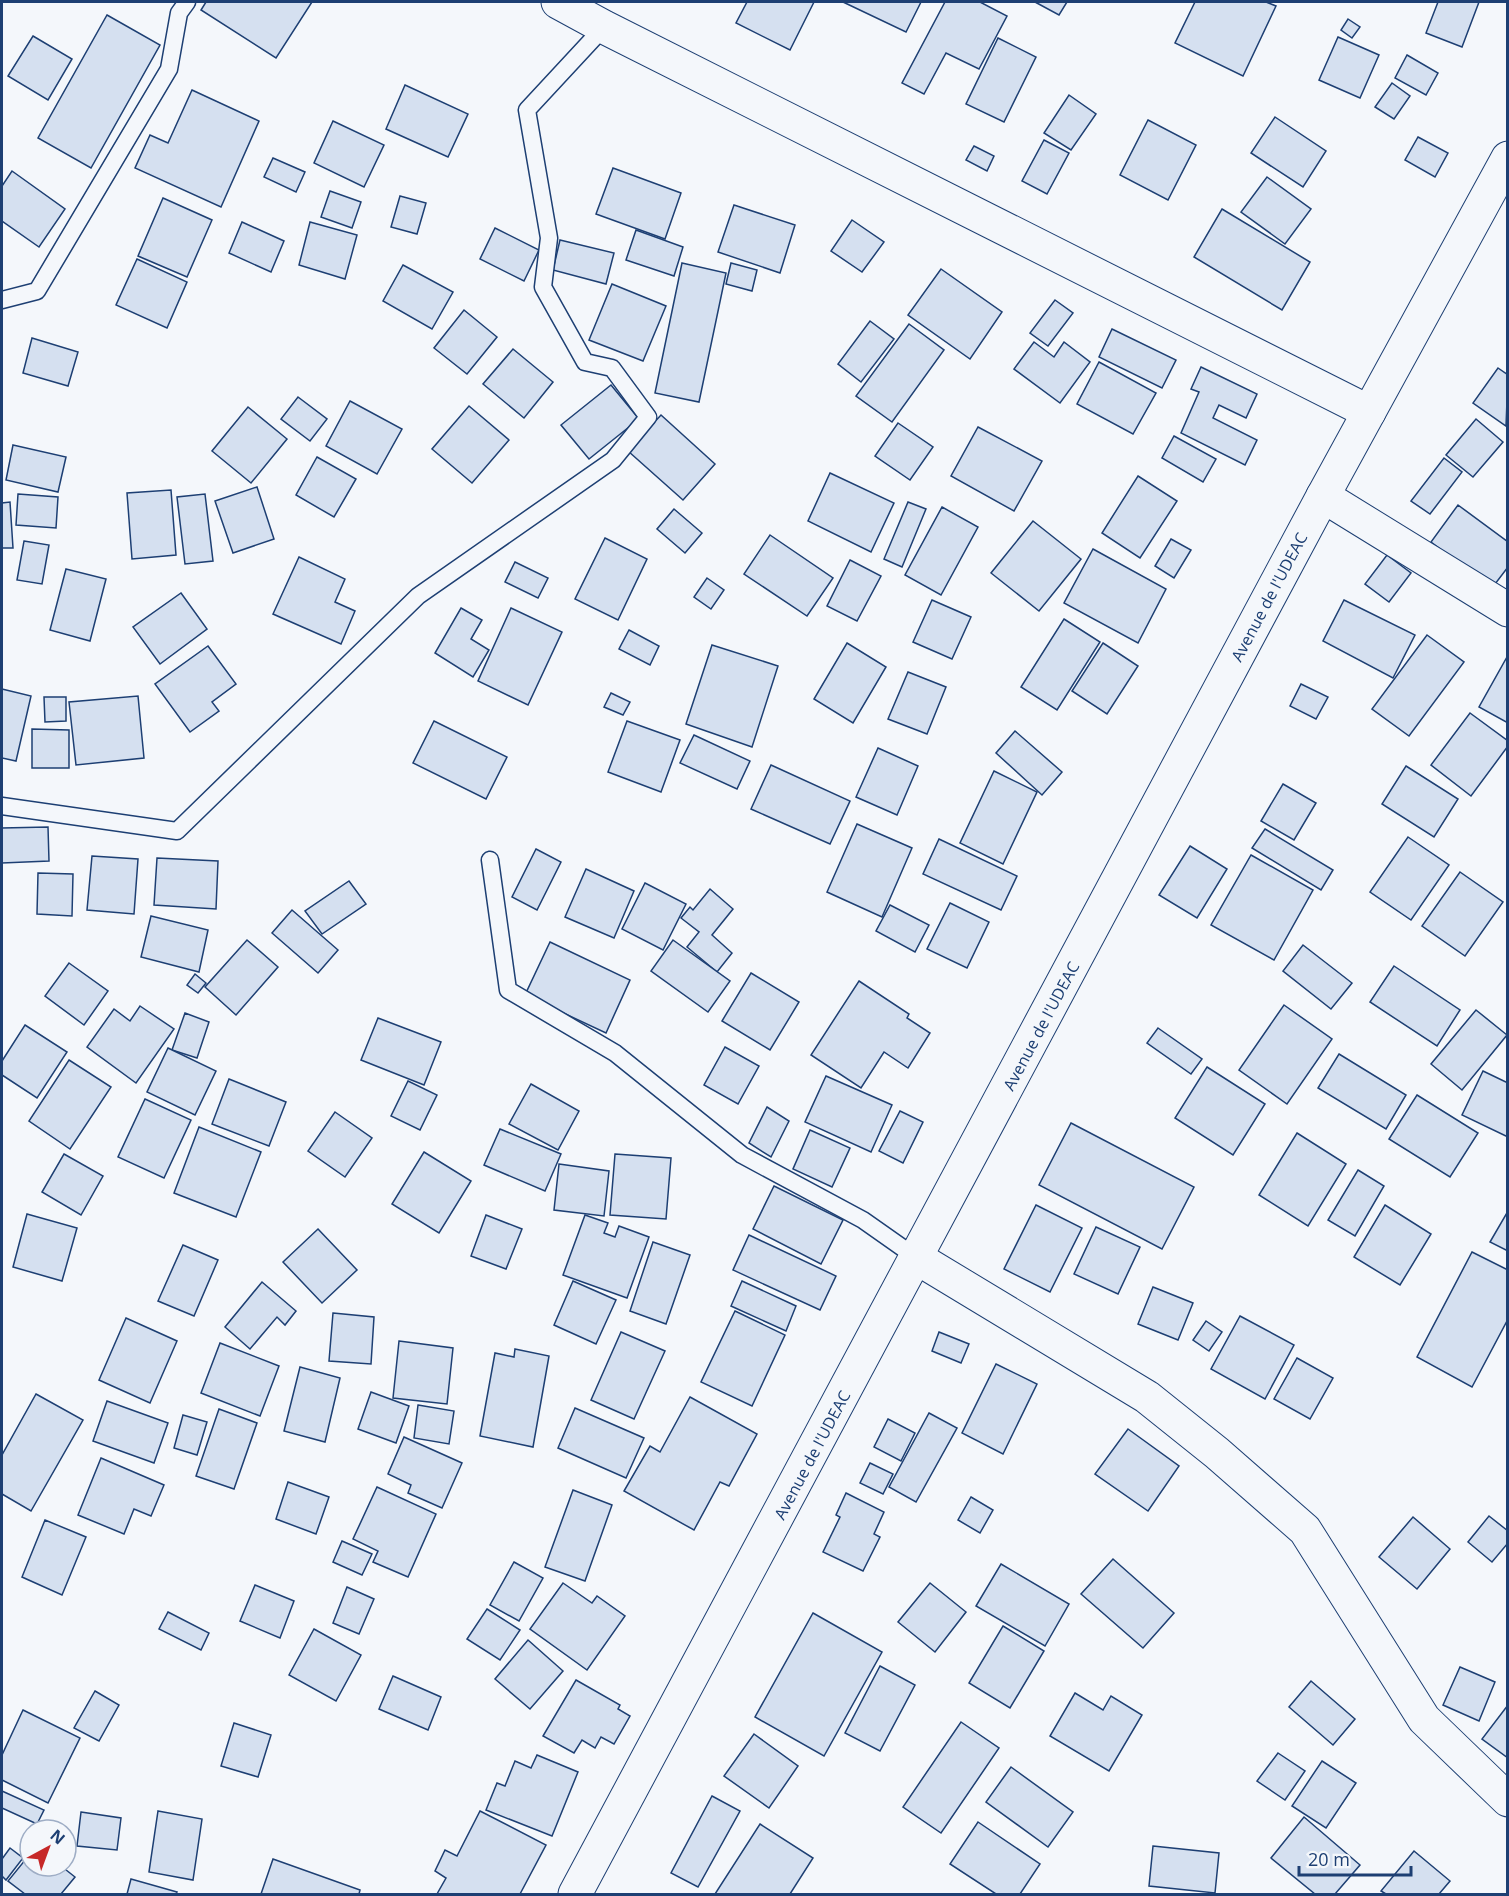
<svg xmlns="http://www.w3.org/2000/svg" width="1509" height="1896" viewBox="0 0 1509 1896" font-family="'Open Sans',sans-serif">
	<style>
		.building { fill: #d5e0f0; stroke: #1d3f73; stroke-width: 1.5 }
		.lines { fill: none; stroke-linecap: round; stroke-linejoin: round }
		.service-casing { stroke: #1d3f73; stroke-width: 19 }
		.minor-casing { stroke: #1d3f73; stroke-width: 35 }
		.secondary-casing { stroke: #1d3f73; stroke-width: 35 }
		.service { stroke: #f4f7fb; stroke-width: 16 }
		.minor { stroke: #f4f7fb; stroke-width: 33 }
		.secondary { stroke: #f4f7fb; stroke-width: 33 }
		.labels { text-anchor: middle; stroke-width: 4.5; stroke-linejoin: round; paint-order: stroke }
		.street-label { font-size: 16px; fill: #1d3f73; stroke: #f4f7fb }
	</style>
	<rect width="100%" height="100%" fill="#f4f7fb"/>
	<g class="building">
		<path d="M206,2H312L276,58L201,10Z"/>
		<path d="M747,2H814L790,50L736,23Z"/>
		<path d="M843,2H921L906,32Z"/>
		<path d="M945,2H980L1007,16L979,69L946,53L924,94L902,83Z"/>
		<path d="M1035,2H1067L1059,15Z"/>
		<path d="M1195,2H1266L1276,6L1243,76L1175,43Z"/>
		<path d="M1438,2H1479L1462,47L1426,33Z"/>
		<path d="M107,15L160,45L91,168L38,138Z"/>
		<path d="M1348,19L1360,27L1352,38L1341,30Z"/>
		<path d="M33,36L72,59L48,100L8,76Z"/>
		<path d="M1338,37L1379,55L1360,98L1319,80Z"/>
		<path d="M998,38L1036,57L1004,122L966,104Z"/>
		<path d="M1407,55L1438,73L1426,95L1395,78Z"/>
		<path d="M1392,83L1410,96L1394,119L1375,107Z"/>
		<path d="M405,85L468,114L448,157L386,129Z"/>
		<path d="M192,90L259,121L221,207L135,168L150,135L168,143Z"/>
		<path d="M1069,95L1096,114L1071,150L1044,133Z"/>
		<path d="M1275,117L1326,151L1303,187L1251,153Z"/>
		<path d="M1148,120L1196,145L1168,200L1120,175Z"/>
		<path d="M333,121L384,145L364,187L314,163Z"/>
		<path d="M1418,137L1448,153L1435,177L1405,160Z"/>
		<path d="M1044,140L1069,153L1047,194L1022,181Z"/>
		<path d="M974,146L994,156L987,171L966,160Z"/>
		<path d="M273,158L305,172L296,192L264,177Z"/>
		<path d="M613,168L681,193L665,239L596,214Z"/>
		<path d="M12,171L65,209L39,247L2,221V186Z"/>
		<path d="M1267,177L1311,209L1285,244L1241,212Z"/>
		<path d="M330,191L361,202L352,228L321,217Z"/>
		<path d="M400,196L426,203L417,234L391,227Z"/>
		<path d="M163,198L212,220L187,277L138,256Z"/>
		<path d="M734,205L795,225L780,273L718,252Z"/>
		<path d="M1222,209L1310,262L1282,310L1194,257Z"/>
		<path d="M852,220L884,242L862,272L831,251Z"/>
		<path d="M242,222L284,241L271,272L229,253Z"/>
		<path d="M310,222L357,235L345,279L299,265Z"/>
		<path d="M495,228L539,250L524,281L480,259Z"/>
		<path d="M636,230L683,247L674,276L626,260Z"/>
		<path d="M560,240L614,253L606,284L553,270Z"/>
		<path d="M137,259L187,282L167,328L116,305Z"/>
		<path d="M682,263L726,273L699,402L655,393Z"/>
		<path d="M731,263L757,270L752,291L726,284Z"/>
		<path d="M403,265L453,292L432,329L383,301Z"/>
		<path d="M941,269L1002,312L970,359L908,315Z"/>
		<path d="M612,284L666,306L643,361L589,340Z"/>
		<path d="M1055,300L1073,313L1048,346L1030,333Z"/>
		<path d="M464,310L497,337L467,374L434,348Z"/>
		<path d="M870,321L894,339L861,382L838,364Z"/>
		<path d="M909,324L944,350L892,422L856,396Z"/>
		<path d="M1112,329L1176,360L1162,388L1099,357Z"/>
		<path d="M32,338L78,352L68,386L23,373Z"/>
		<path d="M1034,342L1054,357L1064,342L1090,362L1060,403L1014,369Z"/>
		<path d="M513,349L553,382L524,418L483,384Z"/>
		<path d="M1099,362L1156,393L1133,434L1077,404Z"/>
		<path d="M1201,367L1257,394L1246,418L1219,405L1213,418L1257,440L1245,465L1181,433L1199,392L1191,389Z"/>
		<path d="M1498,368L1508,375L1506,426L1473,403Z"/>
		<path d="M611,385L639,419L589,459L561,425Z"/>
		<path d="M298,397L327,419L310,441L281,419Z"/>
		<path d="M350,401L402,429L377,474L326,446Z"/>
		<path d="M469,406L509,440L472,483L432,449Z"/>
		<path d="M248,407L287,439L251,483L212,451Z"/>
		<path d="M661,415L715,464L683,500L628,451Z"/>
		<path d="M1476,419L1503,442L1473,477L1446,455Z"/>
		<path d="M898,423L933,447L910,480L875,456Z"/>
		<path d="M978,427L1042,461L1014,511L951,476Z"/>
		<path d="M1174,436L1216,459L1203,482L1162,458Z"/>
		<path d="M13,445L66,457L58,492L6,480Z"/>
		<path d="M317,457L356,479L334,517L296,495Z"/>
		<path d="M1444,458L1462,472L1430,514L1411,501Z"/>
		<path d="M830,473L894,503L871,552L808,521Z"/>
		<path d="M1138,476L1177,501L1140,558L1102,533Z"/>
		<path d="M257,487L274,539L233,553L215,501Z"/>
		<path d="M171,490L176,555L132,559L127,493Z"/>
		<path d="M18,494L58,497L56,528L16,525Z"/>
		<path d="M205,494L213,561L185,564L177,497Z"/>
		<path d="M10,502L13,548H2V503Z"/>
		<path d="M908,502L926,509L902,567L884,559Z"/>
		<path d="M1458,505L1508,542V567L1492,588L1431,542Z"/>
		<path d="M942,507L978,527L941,595L905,575Z"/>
		<path d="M674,509L702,533L685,553L657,529Z"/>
		<path d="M1033,521L1081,559L1039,611L991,573Z"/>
		<path d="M770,535L833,578L807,616L744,574Z"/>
		<path d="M605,538L647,559L618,620L575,599Z"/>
		<path d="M1171,539L1191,550L1174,578L1155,566Z"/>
		<path d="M24,541L49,545L42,584L17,580Z"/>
		<path d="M1093,549L1166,589L1138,643L1064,603Z"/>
		<path d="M1387,555L1411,573L1389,602L1365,584Z"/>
		<path d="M299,557L345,579L335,602L355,611L341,644L273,614Z"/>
		<path d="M850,560L881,576L857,621L827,606Z"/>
		<path d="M515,562L548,578L538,598L505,582Z"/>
		<path d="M66,569L106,579L90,641L50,630Z"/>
		<path d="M707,578L724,590L711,609L694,597Z"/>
		<path d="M181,593L207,629L160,664L133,627Z"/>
		<path d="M932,600L971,617L952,659L913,642Z"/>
		<path d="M1344,600L1415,635L1393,678L1323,641Z"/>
		<path d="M461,608L482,620L471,639L489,650L473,677L435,653Z"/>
		<path d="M511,608L562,632L528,705L478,681Z"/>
		<path d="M1064,619L1100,642L1057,710L1021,687Z"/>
		<path d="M629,630L659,646L650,665L619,649Z"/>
		<path d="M1427,635L1464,662L1409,736L1372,709Z"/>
		<path d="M847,643L886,667L853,723L814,699Z"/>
		<path d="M1103,643L1138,666L1107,714L1072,691Z"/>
		<path d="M712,645L778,666L752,747L686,724Z"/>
		<path d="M208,646L236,684L212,702L219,711L190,732L155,684Z"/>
		<path d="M1507,657H1508V723L1479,707Z"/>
		<path d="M908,672L946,687L927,734L888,719Z"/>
		<path d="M1301,684L1328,697L1316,719L1290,706Z"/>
		<path d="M2,689L31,696L16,761L2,758Z"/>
		<path d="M611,693L630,702L623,715L604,707Z"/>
		<path d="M138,696L144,758L76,765L69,702Z"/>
		<path d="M44,697H66V721L45,722Z"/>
		<path d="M1470,713L1508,741V746L1471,796L1431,765Z"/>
		<path d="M434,721L507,757L486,799L413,763Z"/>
		<path d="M627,721L680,740L661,792L608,772Z"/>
		<path d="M32,729L69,730V768H32Z"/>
		<path d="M1015,731L1062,772L1042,795L996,753Z"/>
		<path d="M694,735L750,761L737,789L680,763Z"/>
		<path d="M878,748L918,766L897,815L856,797Z"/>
		<path d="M771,765L850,801L830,844L751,809Z"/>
		<path d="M1406,766L1458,799L1434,837L1382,804Z"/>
		<path d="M994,771L1037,792L1003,864L960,843Z"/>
		<path d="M1283,784L1316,803L1294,840L1261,821Z"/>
		<path d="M857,824L912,848L882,917L827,892Z"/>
		<path d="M48,827L49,861L2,863V828Z"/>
		<path d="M1265,829L1333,870L1321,890L1252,848Z"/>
		<path d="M1408,837L1449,865L1411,920L1370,892Z"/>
		<path d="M939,839L1017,876L1001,910L923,874Z"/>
		<path d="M1190,846L1227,869L1197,918L1159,895Z"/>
		<path d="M536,849L561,862L537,910L512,897Z"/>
		<path d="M1251,855L1313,890L1274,960L1211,925Z"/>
		<path d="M92,856L138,859L134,914L87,910Z"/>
		<path d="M157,858L218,861L216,909L154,905Z"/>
		<path d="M586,869L634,891L614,938L565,917Z"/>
		<path d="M1460,872L1503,902L1465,956L1422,926Z"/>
		<path d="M38,873L73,874L72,916L37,914Z"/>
		<path d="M349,881L366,904L322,934L305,911Z"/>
		<path d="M645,883L686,904L663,950L622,929Z"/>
		<path d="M710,889L733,909L712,935L732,953L717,972L687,947L699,932L681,918L690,907L693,910Z"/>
		<path d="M950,903L989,922L967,968L927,949Z"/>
		<path d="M890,905L929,925L915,952L876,931Z"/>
		<path d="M292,910L338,950L318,973L272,933Z"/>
		<path d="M151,916L208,930L199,972L141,957Z"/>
		<path d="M247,940L278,967L236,1015L205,987Z"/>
		<path d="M673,940L730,981L708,1012L651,971Z"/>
		<path d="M550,942L630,980L606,1033L525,995Z"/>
		<path d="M1303,945L1352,983L1331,1009L1283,971Z"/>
		<path d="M69,963L108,991L84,1025L45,996Z"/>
		<path d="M1394,966L1460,1010L1437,1046L1370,1002Z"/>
		<path d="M751,973L799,1002L770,1050L722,1021Z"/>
		<path d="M195,974L206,983L198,993L187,985Z"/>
		<path d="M859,981L909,1014L907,1018L930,1033L908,1068L884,1052L861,1088L811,1055Z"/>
		<path d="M1284,1005L1332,1039L1287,1104L1239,1070Z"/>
		<path d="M140,1006L174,1029L136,1083L87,1047L114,1009L130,1021Z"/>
		<path d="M1476,1010L1507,1035L1462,1090L1431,1064Z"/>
		<path d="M185,1013L209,1022L197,1058L172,1050Z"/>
		<path d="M378,1018L441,1042L424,1085L361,1060Z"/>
		<path d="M25,1025L67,1052L37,1098L2,1075V1061Z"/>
		<path d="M1158,1028L1202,1059L1191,1074L1147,1043Z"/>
		<path d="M725,1047L759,1066L738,1104L704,1085Z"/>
		<path d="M168,1048L216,1071L195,1115L147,1092Z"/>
		<path d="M1339,1054L1406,1095L1386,1129L1318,1088Z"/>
		<path d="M69,1060L111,1087L70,1149L29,1121Z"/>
		<path d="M1207,1067L1265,1104L1233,1155L1175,1118Z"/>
		<path d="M1483,1071L1508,1083V1137L1462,1115Z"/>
		<path d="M826,1076L892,1105L871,1152L805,1122Z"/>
		<path d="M229,1079L286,1102L269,1146L212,1124Z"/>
		<path d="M408,1081L437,1095L420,1130L391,1116Z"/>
		<path d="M531,1084L579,1111L558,1150L509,1124Z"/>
		<path d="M1417,1095L1478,1133L1450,1177L1389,1139Z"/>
		<path d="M145,1099L191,1120L164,1178L118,1157Z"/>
		<path d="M767,1107L789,1121L771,1157L749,1143Z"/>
		<path d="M900,1111L923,1122L903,1163L879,1151Z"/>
		<path d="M335,1112L372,1138L345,1177L308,1151Z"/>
		<path d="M1071,1123L1194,1187L1162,1249L1039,1185Z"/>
		<path d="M199,1127L261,1152L236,1217L174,1193Z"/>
		<path d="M500,1129L561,1154L545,1191L484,1165Z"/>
		<path d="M810,1130L850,1148L832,1187L793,1169Z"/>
		<path d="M1297,1133L1346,1164L1308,1226L1259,1195Z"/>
		<path d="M424,1152L471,1181L439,1233L392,1204Z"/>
		<path d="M64,1154L103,1176L81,1215L42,1192Z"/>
		<path d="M615,1154L671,1158L666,1219L610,1215Z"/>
		<path d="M559,1164L609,1171L604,1216L554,1210Z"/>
		<path d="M1358,1170L1384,1186L1355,1236L1328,1220Z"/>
		<path d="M774,1186L843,1220L821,1264L753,1229Z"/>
		<path d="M1036,1205L1082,1228L1050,1292L1004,1269Z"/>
		<path d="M1385,1205L1431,1234L1400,1285L1354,1257Z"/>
		<path d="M1508,1211V1251L1490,1242Z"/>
		<path d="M27,1214L77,1228L62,1281L13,1267Z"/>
		<path d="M486,1215L522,1229L506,1269L471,1256Z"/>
		<path d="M585,1215L608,1223L604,1233L615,1237L619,1226L649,1237L627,1298L563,1275Z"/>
		<path d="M1096,1227L1140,1247L1118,1294L1074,1274Z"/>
		<path d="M318,1229L357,1270L322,1303L283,1262Z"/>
		<path d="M749,1235L836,1276L820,1310L733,1270Z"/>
		<path d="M653,1242L690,1255L666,1324L630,1311Z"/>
		<path d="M183,1245L218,1260L194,1316L158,1301Z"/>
		<path d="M1472,1252L1508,1270V1319L1472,1387L1417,1357Z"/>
		<path d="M573,1281L616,1300L596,1344L554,1325Z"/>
		<path d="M742,1281L796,1306L786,1331L731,1306Z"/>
		<path d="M262,1282L296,1311L285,1325L277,1317L250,1349L225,1327Z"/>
		<path d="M1153,1287L1193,1303L1178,1340L1138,1324Z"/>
		<path d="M735,1311L785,1335L752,1406L701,1382Z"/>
		<path d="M333,1313L374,1317L371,1364L329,1361Z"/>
		<path d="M1240,1316L1294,1345L1265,1399L1211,1369Z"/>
		<path d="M126,1318L177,1341L150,1403L99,1380Z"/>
		<path d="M1206,1321L1222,1332L1209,1351L1193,1340Z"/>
		<path d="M621,1332L665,1351L634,1419L591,1400Z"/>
		<path d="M939,1332L969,1344L961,1363L932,1351Z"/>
		<path d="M399,1341L453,1348L447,1404L393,1398Z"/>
		<path d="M220,1343L279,1366L260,1416L201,1393Z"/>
		<path d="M515,1349L549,1356L533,1447L480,1436L495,1353L514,1357Z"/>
		<path d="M1297,1358L1333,1378L1310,1419L1274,1399Z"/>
		<path d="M996,1364L1037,1384L1003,1454L962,1433Z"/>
		<path d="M300,1367L340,1378L325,1442L284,1431Z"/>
		<path d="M371,1392L409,1406L396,1443L358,1429Z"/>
		<path d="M36,1394L83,1420L31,1511L2,1494V1455Z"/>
		<path d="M690,1397L757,1434L729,1486L720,1482L694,1530L624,1491L650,1446L660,1452Z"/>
		<path d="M107,1401L168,1423L154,1463L93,1441Z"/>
		<path d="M418,1405L454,1411L449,1444L414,1438Z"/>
		<path d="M575,1408L644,1438L626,1478L558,1448Z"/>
		<path d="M219,1409L257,1423L234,1489L196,1476Z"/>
		<path d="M929,1413L957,1428L916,1502L889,1487Z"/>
		<path d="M183,1415L207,1422L197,1455L174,1448Z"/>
		<path d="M888,1419L915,1433L901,1461L874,1447Z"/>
		<path d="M1128,1429L1179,1466L1148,1511L1095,1474Z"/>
		<path d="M404,1437L462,1463L442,1508L408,1493L411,1485L388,1474Z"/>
		<path d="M101,1458L164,1485L151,1516L134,1509L124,1534L78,1515Z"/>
		<path d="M870,1463L893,1474L883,1494L860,1483Z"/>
		<path d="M288,1482L329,1497L316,1534L276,1519Z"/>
		<path d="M377,1487L436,1514L408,1577L373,1562L378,1551L353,1539Z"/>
		<path d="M573,1490L612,1505L585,1581L545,1567Z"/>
		<path d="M846,1493L884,1512L874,1534L880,1537L863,1571L823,1552L840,1517L836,1515Z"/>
		<path d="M971,1497L993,1510L980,1533L958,1520Z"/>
		<path d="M1489,1516L1508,1531V1543L1492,1562L1468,1542Z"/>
		<path d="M1413,1517L1450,1549L1417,1589L1379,1557Z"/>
		<path d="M45,1520L86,1537L62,1595L22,1577Z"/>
		<path d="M342,1541L372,1554L362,1575L333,1562Z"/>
		<path d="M1113,1559L1174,1613L1143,1648L1081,1594Z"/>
		<path d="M514,1562L543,1578L519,1621L490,1605Z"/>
		<path d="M1001,1564L1069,1604L1045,1646L976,1606Z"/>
		<path d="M563,1583L592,1603L597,1596L625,1616L587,1670L530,1629Z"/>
		<path d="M930,1583L966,1612L935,1652L898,1622Z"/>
		<path d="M255,1585L294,1601L280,1638L240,1621Z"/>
		<path d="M347,1587L374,1599L359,1634L333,1623Z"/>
		<path d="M487,1609L520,1630L500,1660L467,1639Z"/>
		<path d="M168,1612L209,1633L201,1650L159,1629Z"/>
		<path d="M813,1613L882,1652L824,1756L755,1717Z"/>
		<path d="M1003,1626L1044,1651L1010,1708L969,1683Z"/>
		<path d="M314,1629L361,1655L336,1701L289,1675Z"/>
		<path d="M528,1640L563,1671L530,1709L495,1679Z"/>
		<path d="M880,1666L915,1685L880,1751L845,1733Z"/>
		<path d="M1460,1667L1495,1682L1479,1721L1443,1705Z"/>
		<path d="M393,1676L441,1697L428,1730L379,1709Z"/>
		<path d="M576,1680L620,1705L618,1709L630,1716L614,1744L601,1737L595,1748L582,1740L574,1753L543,1736Z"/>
		<path d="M1311,1681L1355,1719L1333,1745L1289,1707Z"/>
		<path d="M95,1691L119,1705L99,1741L74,1728Z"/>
		<path d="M1075,1693L1103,1710L1111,1696L1142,1715L1109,1771L1050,1736Z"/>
		<path d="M1508,1705V1758L1482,1739Z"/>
		<path d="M23,1710L80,1738L48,1803L2,1780V1755Z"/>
		<path d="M961,1722L999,1748L941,1833L903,1807Z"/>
		<path d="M234,1723L271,1735L258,1777L221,1766Z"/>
		<path d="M754,1734L798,1766L769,1808L724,1776Z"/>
		<path d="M1278,1753L1305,1771L1285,1800L1257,1781Z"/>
		<path d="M537,1755L578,1772L552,1836L486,1810L497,1783L505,1786L515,1761L531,1768Z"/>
		<path d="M1322,1761L1356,1783L1326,1828L1292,1806Z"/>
		<path d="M1011,1767L1073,1812L1048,1847L986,1802Z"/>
		<path d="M2,1791L44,1810L37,1824L2,1808Z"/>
		<path d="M712,1796L740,1811L698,1887L671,1873Z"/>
		<path d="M158,1811L202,1819L193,1880L149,1872Z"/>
		<path d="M480,1811L546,1845L520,1894H437L446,1878L435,1871L445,1850L457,1856Z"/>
		<path d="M81,1812L121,1818L117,1850L77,1846Z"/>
		<path d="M1304,1817L1360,1865L1335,1894H1315L1271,1858Z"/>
		<path d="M978,1822L1040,1864L1020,1894H996L950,1864Z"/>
		<path d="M760,1824L813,1858L790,1894H715Z"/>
		<path d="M1153,1846L1219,1853L1215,1893L1149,1886Z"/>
		<path d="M10,1848L23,1858L6,1880L2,1876V1859Z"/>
		<path d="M1414,1851L1450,1881L1439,1894H1386L1381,1891Z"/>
		<path d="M30,1854V1866H61L75,1877L61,1894H25L8,1881Z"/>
		<path d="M273,1859L360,1890L359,1894H261Z"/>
		<path d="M131,1879L177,1892L176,1894H127Z"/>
	</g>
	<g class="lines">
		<defs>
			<g id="service">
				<path d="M2,300L37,291L169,69L179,13L187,2"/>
				<path d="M2,806L177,831L418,596L613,460L648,417L612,368L585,362L543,287L549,238L527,110L604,27"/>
				<path d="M490,860L508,990L615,1053L742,1155L863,1220L917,1258"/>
			</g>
			<g id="minor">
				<path d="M558,2L604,27L1369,412"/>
				<path d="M1323,496L1508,610"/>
				<path d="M917,1258L1147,1397L1217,1453L1305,1530L1424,1719L1508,1800"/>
			</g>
			<path id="secondary" d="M575,1894L1323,496L1508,158"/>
		</defs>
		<use href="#service" class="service-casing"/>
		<use href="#minor" class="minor-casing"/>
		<use href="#secondary" class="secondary-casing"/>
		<use href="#service" class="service"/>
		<use href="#minor" class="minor"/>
		<use href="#secondary" class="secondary"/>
	</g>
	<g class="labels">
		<g class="street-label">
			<text transform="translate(1269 597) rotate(-62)" y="6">Avenue de I'UDEAC</text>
			<text transform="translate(1041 1026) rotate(-62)" y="6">Avenue de I'UDEAC</text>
			<text transform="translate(812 1455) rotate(-62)" y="6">Avenue de I'UDEAC</text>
		</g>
	</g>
	<rect width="1509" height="1896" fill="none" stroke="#1d3f73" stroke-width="6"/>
	<g transform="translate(48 1848) rotate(41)"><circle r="28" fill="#f4f7fb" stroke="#9eadc5" stroke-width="1.5"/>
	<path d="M0-4.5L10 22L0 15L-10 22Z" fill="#c62828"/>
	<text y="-9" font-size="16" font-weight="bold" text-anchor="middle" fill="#1d3f73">N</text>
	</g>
	<path d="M1299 1866v9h112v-9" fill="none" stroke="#1d3f73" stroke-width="3"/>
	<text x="1308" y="1866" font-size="18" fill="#1d3f73" stroke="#f4f7fb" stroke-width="4.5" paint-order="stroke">20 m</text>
</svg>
